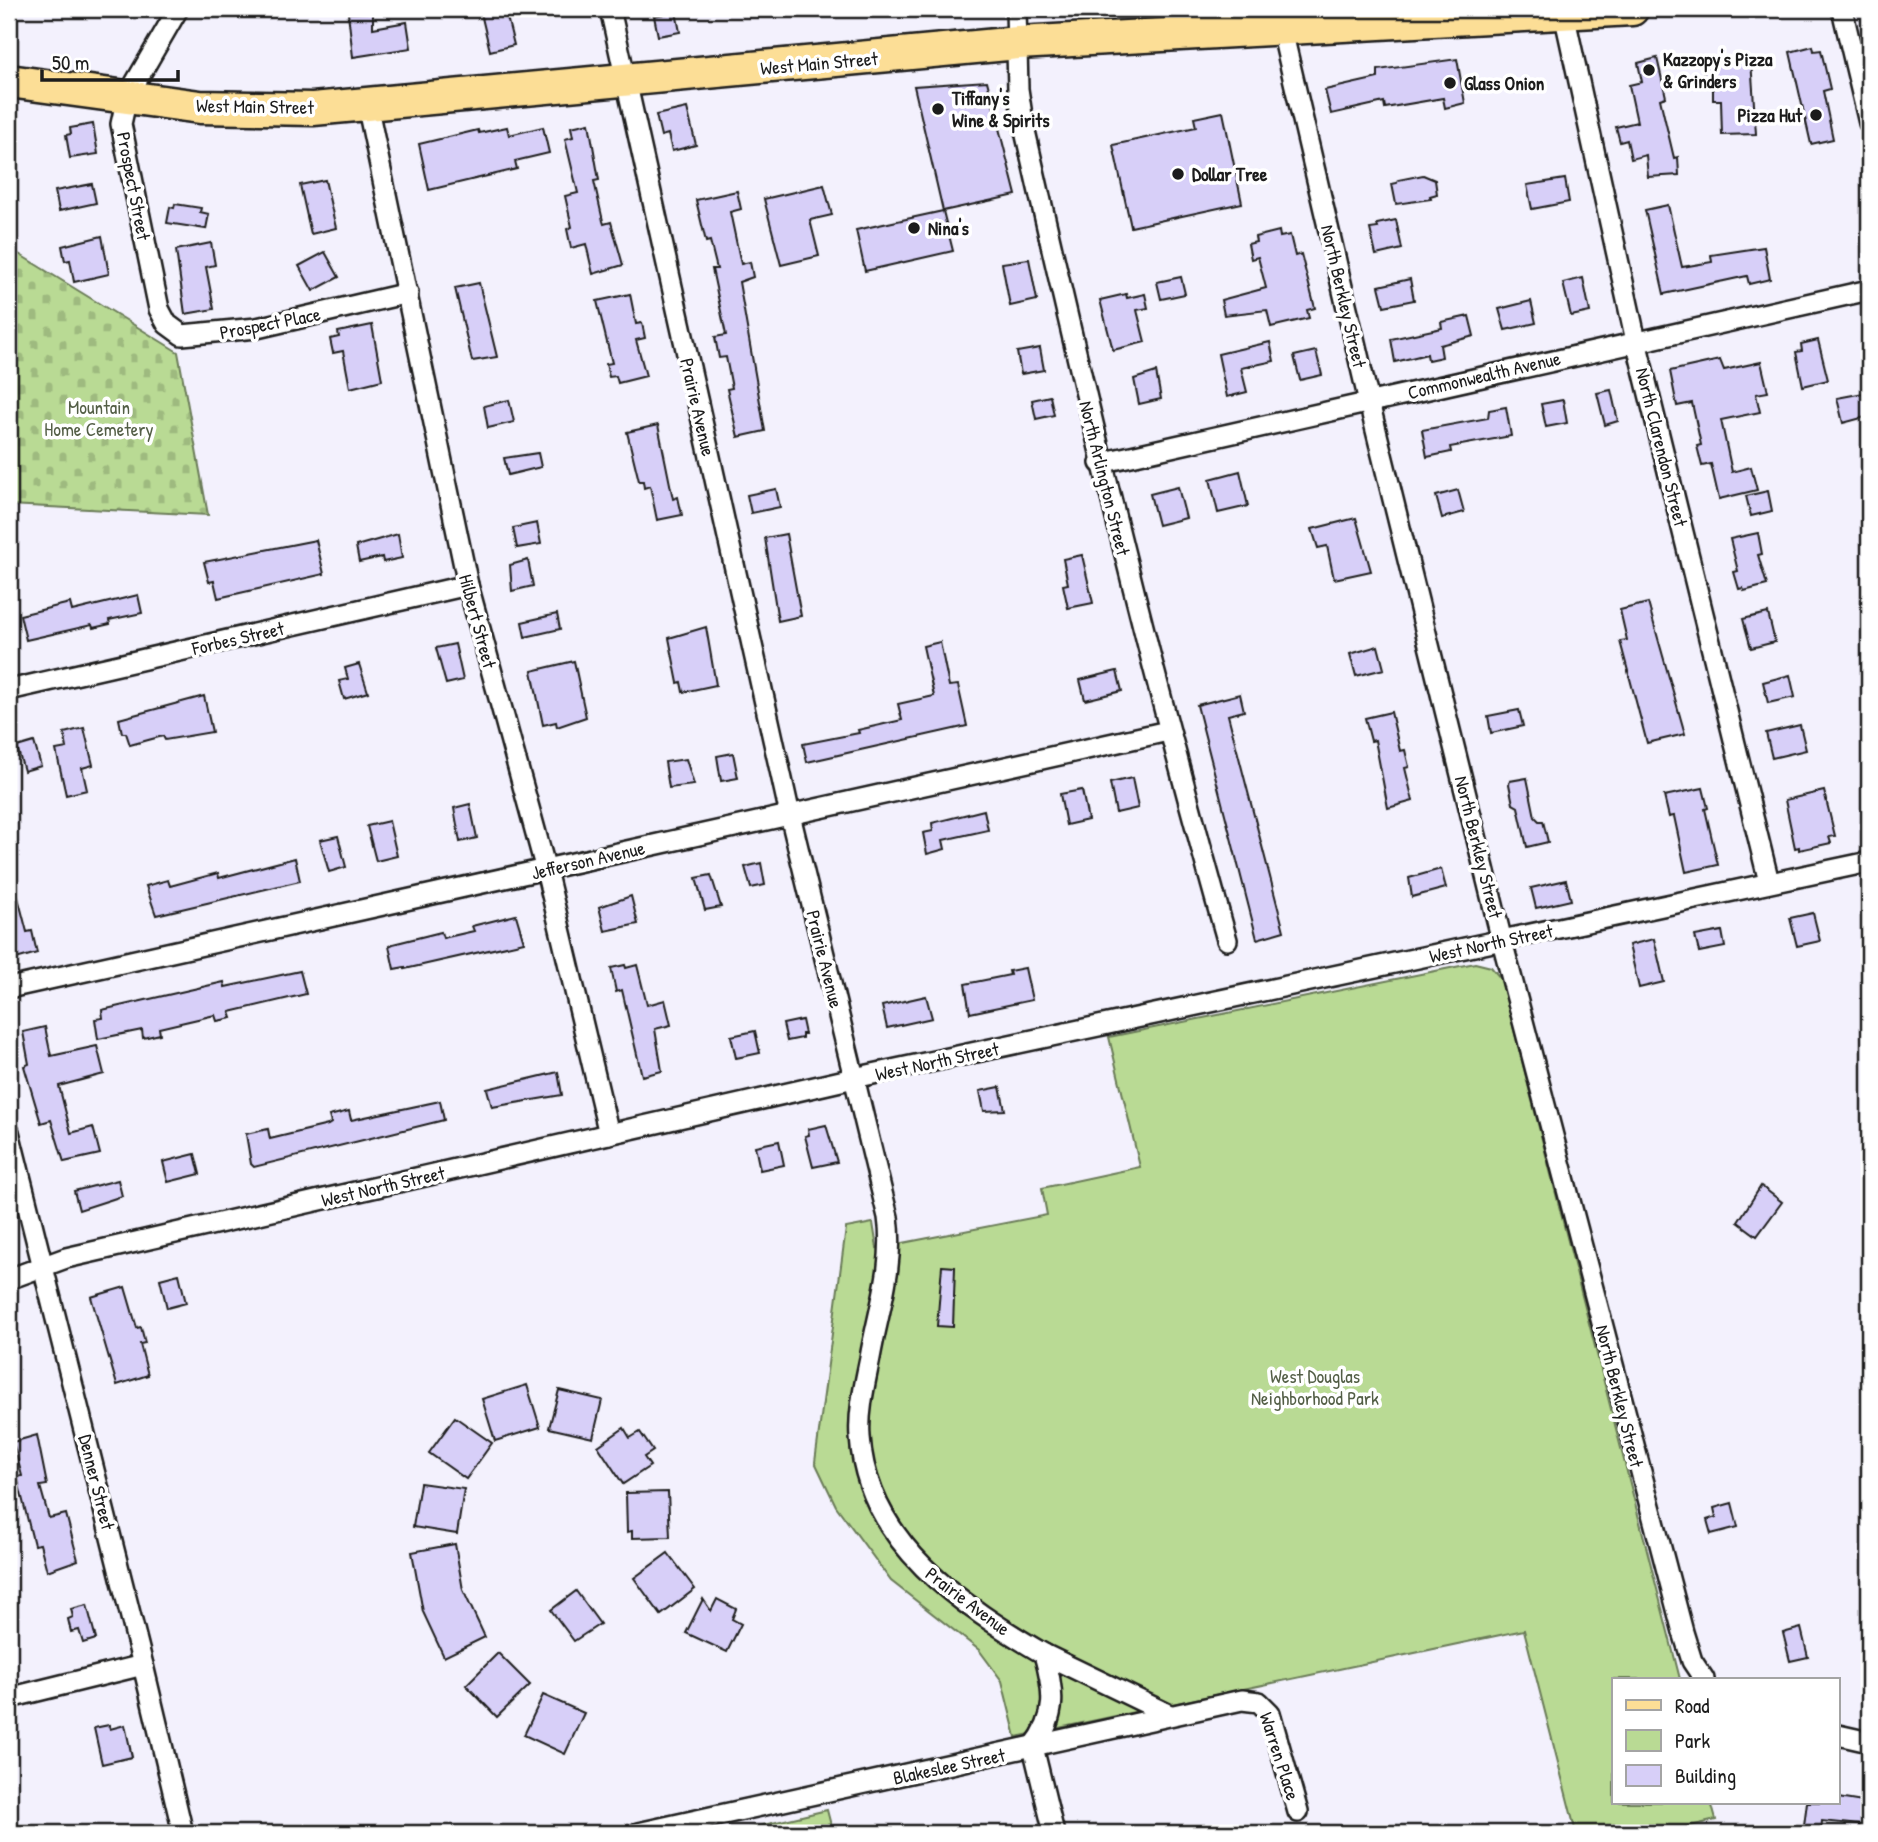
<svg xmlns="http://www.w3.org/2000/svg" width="1878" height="1842" viewBox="0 0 1878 1842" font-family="'Patrick Hand',sans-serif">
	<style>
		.cemetery { fill: url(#cemetery-stones); stroke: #6a7b58; stroke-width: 2 }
		.green { fill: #b9da94; stroke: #6a7b58; stroke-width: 2 }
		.building { fill: #d7cff8; stroke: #1c1c1c; stroke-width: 2 }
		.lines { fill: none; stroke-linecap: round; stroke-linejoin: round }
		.minor-casing { stroke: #1c1c1c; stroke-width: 24 }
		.primary-casing { stroke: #1c1c1c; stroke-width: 37 }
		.minor { stroke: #fff; stroke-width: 19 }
		.primary { stroke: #fcde96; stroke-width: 32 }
		.poi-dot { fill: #1c1c1c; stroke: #fff; stroke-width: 2.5 }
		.labels { text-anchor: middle; stroke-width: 7; stroke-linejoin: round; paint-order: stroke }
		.poi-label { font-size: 19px; font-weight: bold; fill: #1c1c1c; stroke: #fff; text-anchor: start }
		.street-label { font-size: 19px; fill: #1c1c1c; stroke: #fff }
		.park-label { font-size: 19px; fill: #535e46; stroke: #fff }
	</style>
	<defs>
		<pattern id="cemetery-stones" width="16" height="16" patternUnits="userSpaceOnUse" patternTransform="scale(1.75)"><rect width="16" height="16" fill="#b9da94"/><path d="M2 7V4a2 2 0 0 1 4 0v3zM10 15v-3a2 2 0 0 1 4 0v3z" fill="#9eba7f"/></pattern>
	</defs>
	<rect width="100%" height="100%" fill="#f3f1fd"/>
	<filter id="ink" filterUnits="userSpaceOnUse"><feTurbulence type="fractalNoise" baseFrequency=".0143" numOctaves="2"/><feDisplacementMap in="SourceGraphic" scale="14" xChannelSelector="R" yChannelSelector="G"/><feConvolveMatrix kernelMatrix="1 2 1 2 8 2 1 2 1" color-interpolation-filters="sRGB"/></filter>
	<g filter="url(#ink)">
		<path class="cemetery" d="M9,248L178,352L208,515L9,505Z"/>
		<g class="green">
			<path d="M1475,963L1491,967L1501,979L1680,1679H1614V1802H1711L1716,1820L1660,1833H1576L1524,1630L1016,1737L1002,1681L979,1650L891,1581L836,1506L815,1462L846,1228L873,1223L877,1248L1047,1215L1042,1188L1140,1167L1109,1037Z"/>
			<path d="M827,1810L833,1833H730Z"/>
		</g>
		<g class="building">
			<path d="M480,9H505L514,45L490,51Z"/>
			<path d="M373,12V28L407,22L411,48L353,57L348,13Z"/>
			<path d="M676,12L680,32L658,36L654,16Z"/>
			<path d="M1813,46L1814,51L1821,50L1830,89L1823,91L1833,139L1811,144L1790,52Z"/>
			<path d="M1657,58L1666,97L1660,99L1674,158L1678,157L1679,175L1648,177L1646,155L1631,159L1627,140L1620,142L1616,127L1637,122L1629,85L1642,82L1638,63Z"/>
			<path d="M1457,59L1465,103L1445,108L1443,98L1385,108L1384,102L1331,114L1325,90L1378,78V70Z"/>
			<path d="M1751,60L1756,134L1722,135L1721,100H1713V84H1704L1703,62Z"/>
			<path d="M987,81L1016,195L943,211L914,86Z"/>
			<path d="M687,108L696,145L672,151L668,134L661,136L656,115Z"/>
			<path d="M1223,112L1242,203L1131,227L1113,145L1196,127L1194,118Z"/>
			<path d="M589,123L599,180L594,181L603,221L604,224L611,222L623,265L593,274L586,244L571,248L567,229L572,227L565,196L578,193L565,139L573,137L571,127Z"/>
			<path d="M93,124L98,154L70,158L66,135L71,134L70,128Z"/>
			<path d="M507,127L509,135L543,127L549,153L515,161L517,169L429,190L419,144L478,130L479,133Z"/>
			<path d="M1423,175L1435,180L1437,194L1430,196L1431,199L1396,204L1392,184L1397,183L1398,180Z"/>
			<path d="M1565,179L1569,202L1532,209L1527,185Z"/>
			<path d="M325,180L336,228L311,234L300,185Z"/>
			<path d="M92,184L96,203L59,211L55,191Z"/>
			<path d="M824,185L832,215L810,220L819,256L781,265L764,199Z"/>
			<path d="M737,191L741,209L730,212L741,264L750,262L753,277L739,282L765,431L738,437L727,389L732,388L726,357L719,358L715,337L726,335L712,269H717L710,241L706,242L696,200Z"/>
			<path d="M175,204L201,208L200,212L209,214L206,229L167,223L170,207L174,208Z"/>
			<path d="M1668,205L1682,267L1712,262L1711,255L1764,247L1770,279L1749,284L1747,276L1664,294L1645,210Z"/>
			<path d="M943,211L953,251L865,271L856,230Z"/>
			<path d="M1396,220L1402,249L1376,255L1370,229L1378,228L1377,224Z"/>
			<path d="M1279,231L1280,237L1290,235L1295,256L1301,254L1315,308L1307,310L1309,318L1271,327L1267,310L1224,315L1221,300L1266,288L1258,257L1251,259L1248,244L1256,242L1255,237Z"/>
			<path d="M102,236L109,274L74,282L70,260L65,261L62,246Z"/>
			<path d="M211,243L215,265L206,267L214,309L185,314L176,250Z"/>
			<path d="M325,252L339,277L313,291L299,266Z"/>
			<path d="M1029,259L1037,300L1010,306L1002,263Z"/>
			<path d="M1181,277L1185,294L1161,299L1157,282Z"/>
			<path d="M1583,278L1590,312L1571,316L1563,283Z"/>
			<path d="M1410,279L1414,300L1384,306L1379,286Z"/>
			<path d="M479,283L497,357L472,361L455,288Z"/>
			<path d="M630,294L636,324L642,323L645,338L636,340L646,376L618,383L616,376L609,377L606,364L612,363L597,301Z"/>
			<path d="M1126,294L1127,298L1145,294L1148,308L1137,310L1145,342L1113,350L1100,300Z"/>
			<path d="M1531,301L1536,323L1505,330L1499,309Z"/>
			<path d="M1469,316L1474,336L1440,345L1442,357L1428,360L1427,354L1395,362L1391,339L1442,328L1441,322Z"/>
			<path d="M372,325L382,380L350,388L343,351L333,353L330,339L339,337L338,332Z"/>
			<path d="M1818,340L1828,380L1803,386L1796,352L1802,351L1801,344Z"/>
			<path d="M1270,342L1274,361L1241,368L1247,392L1227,397L1218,354Z"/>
			<path d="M1040,348L1044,370L1021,374L1017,352Z"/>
			<path d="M1316,351L1322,375L1300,380L1294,356Z"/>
			<path d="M1720,360L1724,370L1761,362L1768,392L1756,394L1760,412L1721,420L1732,472L1751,467L1757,490L1719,499L1711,464L1702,466L1697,446L1701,445L1692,403L1677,406L1670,371Z"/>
			<path d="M1156,372L1161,399L1139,404L1134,379Z"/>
			<path d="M1611,390L1618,421L1605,425L1597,393Z"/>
			<path d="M1869,392V416L1843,423L1837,398Z"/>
			<path d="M1050,396L1054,415L1036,419L1032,400Z"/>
			<path d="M509,400L514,422L488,428L484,406Z"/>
			<path d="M1563,400L1567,423L1546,427L1541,404Z"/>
			<path d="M1506,407L1511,436L1450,447L1451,452L1427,457L1422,430L1488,418L1489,410Z"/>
			<path d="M658,425L673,499L678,497L682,515L657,520L650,486L644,488L643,481H639L627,432Z"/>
			<path d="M538,453L541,467L508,475L504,458Z"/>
			<path d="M1240,471L1248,506L1218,513L1210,479Z"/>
			<path d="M1178,487L1186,518L1158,525L1150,494Z"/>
			<path d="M776,489L780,507L751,513L747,495Z"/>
			<path d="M1458,490L1464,512L1442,518L1436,496Z"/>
			<path d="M1768,491L1772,511L1751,516L1746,496Z"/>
			<path d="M1356,518L1371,571L1334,579L1327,546L1318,548L1312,529Z"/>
			<path d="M537,523L541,544L517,548L513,528Z"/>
			<path d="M1758,533L1762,554L1758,555L1767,585L1744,591L1743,588L1739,589L1734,572L1738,571L1730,539Z"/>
			<path d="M398,534L402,558L383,562L382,557L359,562L356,546Z"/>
			<path d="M786,534L801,616L778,621L765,538Z"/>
			<path d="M316,540L324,574L218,598L214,581L209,582L204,562Z"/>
			<path d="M1082,555L1093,603L1068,608L1063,585L1068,584L1063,559Z"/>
			<path d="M528,560L533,586L512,591L510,565Z"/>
			<path d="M138,595L142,613L109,620L110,624L93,628L92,625L26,640L20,615L70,603L72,611Z"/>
			<path d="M1648,603L1685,734L1647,743L1620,641L1627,640L1620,610Z"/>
			<path d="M1768,613L1775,642L1751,648L1743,619Z"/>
			<path d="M557,614L560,629L525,637L522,622Z"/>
			<path d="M706,627L716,685L683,692L681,682L678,683L669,638Z"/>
			<path d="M940,642L949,686L958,685L967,726L807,762L803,744L859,733L858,730L902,720L898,704L934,696L923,646Z"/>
			<path d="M455,644L463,680L446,684L436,648Z"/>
			<path d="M1378,646L1384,669L1356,676L1350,654Z"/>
			<path d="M574,661L586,717L557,727L556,722L543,725L532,671Z"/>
			<path d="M359,664L368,692L344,699L339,681L348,679L345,668Z"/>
			<path d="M1117,671L1122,691L1085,700L1080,680Z"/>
			<path d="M1790,675L1795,697L1768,703L1763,682Z"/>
			<path d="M1240,694L1244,711L1228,715L1284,931L1257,939L1197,705Z"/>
			<path d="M204,696L212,732L165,740L163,736L130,745L126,733H122L119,719Z"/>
			<path d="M1519,710L1523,726L1491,733L1488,716Z"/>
			<path d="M1391,712L1400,751L1405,750L1409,767L1405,768L1413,801L1388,808L1375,740L1371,741L1365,718Z"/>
			<path d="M1800,725L1806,750L1772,758L1766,733Z"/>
			<path d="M84,728L93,765L82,768L87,790L66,795L56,750L67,748L64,733Z"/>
			<path d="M34,742L41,766L24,771L17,747Z"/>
			<path d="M733,753L738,778L721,781L717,756Z"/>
			<path d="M686,759L694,785L669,788L665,762Z"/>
			<path d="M1132,778L1138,808L1116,813L1110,783Z"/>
			<path d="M1527,778L1535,817L1539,821H1543L1548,842L1527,847L1518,807L1513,804L1509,784L1510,781Z"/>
			<path d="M1703,788L1708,808L1705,809L1718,865L1686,872L1674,816L1669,817L1664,796Z"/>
			<path d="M1082,790L1088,820L1066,825L1060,794Z"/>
			<path d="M1824,791L1835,836L1829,837L1831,843L1799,850V847L1795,848L1785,800Z"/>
			<path d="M470,804L477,838L460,842L454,808Z"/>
			<path d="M984,810L988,830L943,840L945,849L927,854L923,833L933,831L932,823Z"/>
			<path d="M389,821L397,856L376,861L367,826Z"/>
			<path d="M338,836L346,867L329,872L320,840Z"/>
			<path d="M295,858L300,881L156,915L146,886L168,880L170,886L218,873L219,878Z"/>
			<path d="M761,863L765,885L751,888L745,867Z"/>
			<path d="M1441,869L1446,888L1412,897L1409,878Z"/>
			<path d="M711,875L721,907L705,910L696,878Z"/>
			<path d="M1566,880L1571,900L1536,908L1531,888Z"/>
			<path d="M14,882L27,932L32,931L37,953L9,961V883Z"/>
			<path d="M631,896L638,924L605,931L599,907Z"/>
			<path d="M1813,913L1820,941L1797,946L1790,918Z"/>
			<path d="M516,915L524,942L405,969V967L394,969L389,946L393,944L441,932L443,938L474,931L472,926Z"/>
			<path d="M1722,931L1725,947L1699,952L1695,936Z"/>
			<path d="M1654,939L1664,982L1639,988L1629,945Z"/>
			<path d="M625,965L626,968L637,965L647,1005L665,1000L671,1025L655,1029L662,1071L642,1076L622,990L616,992L611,968Z"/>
			<path d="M1025,968L1032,1000L970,1013L965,984L1010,975L1009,971Z"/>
			<path d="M300,971L306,994L230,1012L232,1018L217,1021L215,1015L159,1028L160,1034L143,1038L142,1030L98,1039L95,1019L103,1018L102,1010L224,982L225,987Z"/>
			<path d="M926,996L932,1018L887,1028L882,1006Z"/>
			<path d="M802,1020L805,1034H802V1038L787,1041L783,1024Z"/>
			<path d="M45,1027L51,1056L97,1046L104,1074L59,1086L71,1133L93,1127L100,1154L64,1162L51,1120L41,1123L24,1066L29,1064L23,1032Z"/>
			<path d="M755,1031L760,1053L736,1058L731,1036Z"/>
			<path d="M558,1072L562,1095L492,1107L487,1089Z"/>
			<path d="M1000,1087L1005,1110L984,1111L980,1091Z"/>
			<path d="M440,1101L444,1120L254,1167L251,1164L246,1134L268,1129L270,1139L328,1125L331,1123L329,1116L349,1111L351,1120Z"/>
			<path d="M826,1125L837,1162L813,1167L805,1136L809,1135L808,1129Z"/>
			<path d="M779,1141L784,1165L760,1170L755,1146Z"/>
			<path d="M195,1154L200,1174L168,1182L163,1162Z"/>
			<path d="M118,1180L122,1196L79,1210L74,1191Z"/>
			<path d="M1761,1186L1782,1202L1757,1236L1738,1222Z"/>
			<path d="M942,1266L955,1267L953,1327L937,1326Z"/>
			<path d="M179,1274L186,1303L167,1308L160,1279Z"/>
			<path d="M125,1287L137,1328L141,1327L145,1343L140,1344L148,1375L117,1385L91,1297Z"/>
			<path d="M527,1385L540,1427L495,1441L482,1399Z"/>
			<path d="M559,1390L602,1400L593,1438L549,1428Z"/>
			<path d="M455,1417L492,1443L466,1479L429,1453Z"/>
			<path d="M624,1428L630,1438L640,1432L653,1451L644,1457L650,1466L623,1484L598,1446Z"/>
			<path d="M37,1435L47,1485L40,1486L49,1518L66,1514L78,1560L47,1571L40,1544L34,1545L17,1477L22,1476L13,1442Z"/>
			<path d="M420,1483L464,1489L457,1534L413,1527Z"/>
			<path d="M668,1492L670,1537L632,1538V1531L627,1532L626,1493Z"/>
			<path d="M1732,1503L1738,1527L1711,1534L1707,1520L1716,1517L1714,1508Z"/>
			<path d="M455,1544L463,1590L485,1637L444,1657L423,1612L412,1552Z"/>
			<path d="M668,1553L695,1589L661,1615L634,1578Z"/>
			<path d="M576,1591L600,1624L574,1641L551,1610Z"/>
			<path d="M703,1599L711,1611L717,1599L736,1609L732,1619L741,1624L727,1652L686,1633Z"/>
			<path d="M87,1605L96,1639L83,1643L79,1630L71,1632L68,1619L73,1617L71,1609Z"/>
			<path d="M1801,1628L1808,1657L1790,1661L1783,1633Z"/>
			<path d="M498,1653L530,1685L497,1717L466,1685Z"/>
			<path d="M543,1695L584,1713L565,1754L524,1735Z"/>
			<path d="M109,1725L110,1729L125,1725L132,1757L102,1764L94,1728Z"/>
			<path d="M1838,1798L1869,1803V1826L1822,1821L1821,1833H1803L1807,1802H1838Z"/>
		</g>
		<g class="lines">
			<defs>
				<g id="minor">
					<path d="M178,9L127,97L121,124L159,309L167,324L182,335L257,328L408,293"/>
					<path d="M610,9L790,815L888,1217C895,1266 878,1311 870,1358C865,1383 858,1412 860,1437C867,1543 962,1606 1044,1654C1054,1690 1058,1717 1033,1747L1054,1833"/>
					<path d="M1016,9L1018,89L1023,122C1085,396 1150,669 1227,940"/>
					<path d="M1277,9L1369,402L1502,941L1683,1632L1692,1661L1704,1679"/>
					<path d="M1563,9L1636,341L1769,882"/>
					<path d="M1842,9L1869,123"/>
					<path d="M367,104L468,585L546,870L609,1134"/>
					<path d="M1100,463L1869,290"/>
					<path d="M9,690L468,585"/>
					<path d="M9,988L1168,731"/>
					<path d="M9,1132L143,1665L183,1833"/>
					<path d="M9,1279L66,1258L854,1078L1869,862"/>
					<path d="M1044,1654L1170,1715"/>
					<path d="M9,1698L143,1665"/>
					<path d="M1838,1735L1869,1742"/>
					<path d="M638,1833L1242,1700L1259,1702L1270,1713L1298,1812"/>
				</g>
				<path id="primary" d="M9,81L200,107L313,109L1018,43L1632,9"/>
			</defs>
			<use href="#minor" class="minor-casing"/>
			<use href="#primary" class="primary-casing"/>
			<use href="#minor" class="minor"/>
			<use href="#primary" class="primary"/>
		</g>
	</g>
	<g class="poi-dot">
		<circle cx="1649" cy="70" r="7"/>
		<circle cx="1450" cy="83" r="7"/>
		<circle cx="938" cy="109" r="7"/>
		<circle cx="1816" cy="115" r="7"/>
		<circle cx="1178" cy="174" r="7"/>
		<circle cx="914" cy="228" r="7"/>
	</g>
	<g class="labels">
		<g class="poi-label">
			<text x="1663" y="66">Kazzopy's Pizza<tspan x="1663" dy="22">&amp; Grinders</tspan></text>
			<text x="1464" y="90">Glass Onion</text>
			<text x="952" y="105">Tiffany's<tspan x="952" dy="22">Wine &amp; Spirits</tspan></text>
			<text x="1802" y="122" text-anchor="end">Pizza Hut</text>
			<text x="1192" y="181">Dollar Tree</text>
			<text x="928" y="235">Nina's</text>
		</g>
		<g class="street-label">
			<text transform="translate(819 63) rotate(-5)" y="7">West Main Street</text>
			<text transform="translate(255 106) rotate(1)" y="7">West Main Street</text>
			<text transform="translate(134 186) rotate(79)" y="7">Prospect Street</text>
			<text transform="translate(1344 296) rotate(77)" y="7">North Berkley Street</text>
			<text transform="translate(270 323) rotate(-11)" y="7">Prospect Place</text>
			<text transform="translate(1484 375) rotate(-13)" y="7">Commonwealth Avenue</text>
			<text transform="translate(698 407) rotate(77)" y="7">Prairie Avenue</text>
			<text transform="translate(1662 447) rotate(76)" y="7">North Clarendon Street</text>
			<text transform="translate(1105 478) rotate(76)" y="7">North Arlington Street</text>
			<text transform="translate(478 621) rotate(75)" y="7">Hilbert Street</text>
			<text transform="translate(238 638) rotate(-13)" y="7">Forbes Street</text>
			<text transform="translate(1479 847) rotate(76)" y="7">North Berkley Street</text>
			<text transform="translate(588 860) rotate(-13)" y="7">Jefferson Avenue</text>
			<text transform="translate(1491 943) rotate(-12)" y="7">West North Street</text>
			<text transform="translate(825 959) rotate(76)" y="7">Prairie Avenue</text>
			<text transform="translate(937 1061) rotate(-12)" y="7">West North Street</text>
			<text transform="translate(383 1186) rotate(-13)" y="7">West North Street</text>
			<text transform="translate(1620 1396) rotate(76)" y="7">North Berkley Street</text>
			<text transform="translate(97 1482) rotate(76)" y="7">Denner Street</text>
			<text transform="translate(968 1601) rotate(37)" y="7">Prairie Avenue</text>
			<text transform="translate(1280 1756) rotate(72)" y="7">Warren Place</text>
			<text transform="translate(949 1766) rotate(-12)" y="7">Blakeslee Street</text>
		</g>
		<g class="park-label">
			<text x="99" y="414">Mountain<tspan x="99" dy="22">Home Cemetery</tspan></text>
			<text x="1315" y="1383">West Douglas<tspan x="1315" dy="22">Neighborhood Park</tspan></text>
		</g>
	</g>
	<rect width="1878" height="1842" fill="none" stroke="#fff" stroke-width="35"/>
	<rect x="18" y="18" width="1843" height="1807" fill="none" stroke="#1c1c1c" stroke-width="2.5" filter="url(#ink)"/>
	<rect x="1612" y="1678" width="228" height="126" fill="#ffffff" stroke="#a4a4a4" stroke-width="2"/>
	<rect x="1626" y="1700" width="35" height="10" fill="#fcde96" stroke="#a4a4a4" stroke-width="2"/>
	<text x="1675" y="1713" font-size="21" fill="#1c1c1c">Road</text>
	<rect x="1626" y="1730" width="35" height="21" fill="#b9da94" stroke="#a4a4a4" stroke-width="2"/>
	<text x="1675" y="1748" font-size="21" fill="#1c1c1c">Park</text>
	<rect x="1626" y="1765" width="35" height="21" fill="#d7cff8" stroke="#a4a4a4" stroke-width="2"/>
	<text x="1675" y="1783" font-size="21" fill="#1c1c1c">Building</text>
	<path d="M42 70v10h136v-10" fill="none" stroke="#1c1c1c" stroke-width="3.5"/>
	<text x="52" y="70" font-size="21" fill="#1c1c1c" stroke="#ffffff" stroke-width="5" paint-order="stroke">50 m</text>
</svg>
